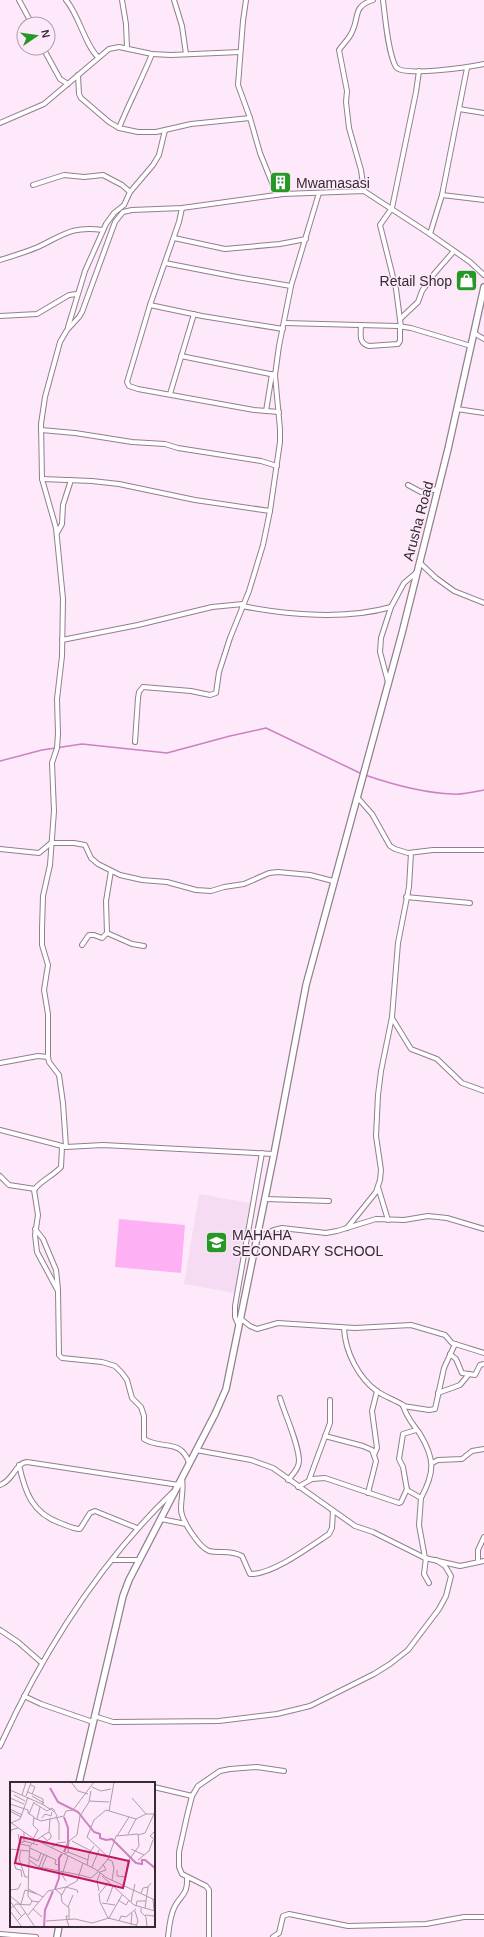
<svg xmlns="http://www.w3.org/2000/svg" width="484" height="1937" viewBox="0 0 484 1937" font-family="Helvetica,sans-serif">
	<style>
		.built { fill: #f6dcf2 }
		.green { fill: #fdb1f4 }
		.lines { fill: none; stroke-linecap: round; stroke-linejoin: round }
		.stream { stroke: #cb81c3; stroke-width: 1.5 }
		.minor-casing { stroke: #917f8e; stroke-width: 6 }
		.secondary-casing { stroke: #917f8e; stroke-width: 8 }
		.minor { stroke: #fff; stroke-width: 4 }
		.secondary { stroke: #fff; stroke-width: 5.5 }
		.labels { text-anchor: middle; stroke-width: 3; stroke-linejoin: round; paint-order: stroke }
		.poi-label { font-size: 14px; fill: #342c33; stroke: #fde9fa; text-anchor: start }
		.street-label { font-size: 14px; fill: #342c33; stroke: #fde9fa }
		.inset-river { fill: none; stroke: #cb81c3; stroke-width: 2 }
		.inset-road { fill: none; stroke: #ad9daa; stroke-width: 1 }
		.view { fill: #c2185b; fill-opacity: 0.15; stroke: #c2185b; stroke-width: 2 }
		.inset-edge { fill: none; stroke: #342c33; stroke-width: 2 }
	</style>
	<rect width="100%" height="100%" fill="#fde9fa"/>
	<path class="built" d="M199,1194L250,1203L235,1293L184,1284Z"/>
	<path class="green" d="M119,1219L185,1225L181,1273L115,1267Z"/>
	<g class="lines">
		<g class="stream">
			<path d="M0,761L42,750L82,744L167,753L230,736L266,728L362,774"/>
			<path d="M365,775C394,785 423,793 453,794C463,795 474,792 484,790"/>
		</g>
		<defs>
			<g id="minor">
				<path d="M19,0L32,24"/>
				<path d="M66,0C79,15 85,45 98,57"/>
				<path d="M122,0L126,24L127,48"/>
				<path d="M174,0L182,26L186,54"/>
				<path d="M246,0L243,21L238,85L250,118L260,153L277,195"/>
				<path d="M383,0C385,16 388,54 396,67C403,77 471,67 484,64"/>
				<path d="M43,48L60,79L68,84"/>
				<path d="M78,75L79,94L81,98L109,122L119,128L138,132H156L191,124L250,118"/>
				<path d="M459,109L484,113"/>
				<path d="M0,123L44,104L109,49L119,47L152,54L171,55L240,52"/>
				<path d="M119,128C129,103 142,79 152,54"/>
				<path d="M33,185L64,175L84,177L103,175L122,185L130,192"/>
				<path d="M364,191L361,170L349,128L346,102L347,91L339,50C343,44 349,39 352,32C360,16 352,7 373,0"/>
				<path d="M442,195L484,200"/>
				<path d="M182,208L179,222L150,305L127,382L129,386L138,389L254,410L279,412"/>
				<path d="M430,234L442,195L467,68"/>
				<path d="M174,238L225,249L280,244L306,239"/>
				<path d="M0,260C13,256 26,252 38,247C65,234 72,226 103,230"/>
				<path d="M165,263L237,277L291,286"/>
				<path d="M150,305L202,316L283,329"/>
				<path d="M0,316L37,314L69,295L77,294"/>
				<path d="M400,319L418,302L422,291L434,274L454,251"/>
				<path d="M284,323L398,326L411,328L471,346"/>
				<path d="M361,325C361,334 358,343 369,346L398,344L400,341V326"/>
				<path d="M68,327L85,271L106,224L114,213L124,205L130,192L153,165L159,155L165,130"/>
				<path d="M401,327L396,289L380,225L392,208L416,92L419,71"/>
				<path d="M474,333L484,339"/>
				<path d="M181,356L275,375"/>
				<path d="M170,394L194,314"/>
				<path d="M457,409L484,413"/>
				<path d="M266,411L272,374"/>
				<path d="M41,430L75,433L132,442L165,444L178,448L261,461L277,466"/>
				<path d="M42,479L92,481L119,484L195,500L270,511"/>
				<path d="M408,485L421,492L438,489"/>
				<path d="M57,533L62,524L63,505L71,480"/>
				<path d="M419,562L436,578L454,591L484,603"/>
				<path d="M242,606C288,615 346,620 391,607"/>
				<path d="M62,640L138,625L212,607L243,604"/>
				<path d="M388,682L380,652L381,638L391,607L404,583L417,572"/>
				<path d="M135,742L138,698L139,692L143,687L191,691L210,695L216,693L219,672L230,638L249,591L263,545L270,511L280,442V429L275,375L279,346L291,286L319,193"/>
				<path d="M357,797L372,814L390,846L395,849L408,853L433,850H484"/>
				<path d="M0,849L39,853L51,843H74L85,845L91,858L98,864L120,875L142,880L167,882L196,890L211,891L224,887L244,884L269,873L278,872L310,875L333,881"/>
				<path d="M406,897L470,903"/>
				<path d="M107,933L132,944L144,946"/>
				<path d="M82,945L89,935H94L102,938L107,933L106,901L111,871"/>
				<path d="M392,1018L411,1049L437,1059L462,1083L484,1091"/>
				<path d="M0,1063L38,1056L48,1057"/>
				<path d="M0,1130L66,1147L103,1145L274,1154"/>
				<path d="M62,1147L61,1167C53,1176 40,1181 34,1190L38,1215L35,1235L37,1252L58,1291L59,1355L62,1358L102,1362L115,1366L122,1373L127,1380L132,1398L141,1407L144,1416V1439C161,1450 181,1438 189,1463"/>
				<path d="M66,1147L63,1103L59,1075L49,1062L48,1057V1014L44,990L48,965L42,945V929L43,896L50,865L54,811L52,763L57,748L58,734L57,699L62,656L63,599L56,528L42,479L41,424L45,397L60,342L67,330L79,317L82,312L115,222L123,212L132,210L182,208L283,194L364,191L430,234L470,262L484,275"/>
				<path d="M0,1176L9,1185L35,1189"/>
				<path d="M378,1187L388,1220"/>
				<path d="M265,1199L329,1201"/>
				<path d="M347,1228L376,1192L380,1180L381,1170L376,1136L378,1095L381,1071L392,1017L398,943L409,887L411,853"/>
				<path d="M35,1229L43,1239L56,1270L58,1289"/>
				<path d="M257,1238L274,1230L282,1228L326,1233L337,1231L376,1219L404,1220L428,1216L447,1218L484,1229"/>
				<path d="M241,1319L250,1326L257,1329L278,1323L355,1328L411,1325L445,1335L452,1343L484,1353"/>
				<path d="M239,1326L235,1317V1306L262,1153"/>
				<path d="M344,1328C345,1351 358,1378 378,1392C386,1397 395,1400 403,1405C406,1417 413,1424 420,1434C435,1459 435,1472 421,1498"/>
				<path d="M450,1354L456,1359L462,1373L475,1375L480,1365L484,1364"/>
				<path d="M438,1393L460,1385L469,1374"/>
				<path d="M280,1398C285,1415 299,1444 299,1461C299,1469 292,1475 288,1480"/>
				<path d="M403,1406L429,1410L435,1409L444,1368L455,1344"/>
				<path d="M416,1430L403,1434L399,1459L403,1467L407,1490L421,1498L419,1525L425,1558"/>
				<path d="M325,1436L363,1446L372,1450L376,1461L368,1493"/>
				<path d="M196,1450L251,1460L273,1468L355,1526L373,1532L425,1558L460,1566L484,1561"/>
				<path d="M374,1455L377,1448L372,1411L377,1391"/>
				<path d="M432,1463L438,1460L462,1459L472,1451L484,1449"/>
				<path d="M19,1465C25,1492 32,1513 60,1523C66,1525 73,1529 80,1529L90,1513L95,1511L137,1528"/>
				<path d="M182,1479C184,1489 181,1498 181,1509C181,1520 199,1547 209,1551C221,1554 228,1549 242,1556L250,1574C272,1575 311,1546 329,1534L332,1528L333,1511"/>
				<path d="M309,1480L330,1423V1400"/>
				<path d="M0,1485C14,1480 15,1463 27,1462L179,1485"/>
				<path d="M298,1487L312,1479L325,1478L399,1503L401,1502L407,1489"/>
				<path d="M161,1519L186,1524"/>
				<path d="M426,1558L424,1574L429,1583"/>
				<path d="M113,1560H139"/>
				<path d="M478,1562V1550L484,1537"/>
				<path d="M0,1630L18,1642L42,1663"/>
				<path d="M24,1696L41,1704L93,1722"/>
				<path d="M94,1716L113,1722L219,1721L277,1714L310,1706L374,1674L390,1664L408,1650L439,1609L446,1596L451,1576L445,1566L436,1560"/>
				<path d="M0,1746C43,1652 98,1564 173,1492"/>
				<path d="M154,1787L192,1796"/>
				<path d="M0,1934L36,1937"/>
				<path d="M168,1937C169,1927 170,1915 175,1906C182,1894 188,1894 187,1877"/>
				<path d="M209,1937V1890L206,1886L182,1874L179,1867V1852L187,1816L192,1796L198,1786L220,1771L230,1769L257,1767L284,1771"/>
				<path d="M273,1937L279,1933L283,1916L289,1914L348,1926L426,1924L464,1917H484"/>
			</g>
			<g id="secondary">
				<path d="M79,1783L123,1596L129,1580L215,1414L226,1389L274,1154L306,985L402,633L448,449L484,287"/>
				<path d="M57,1937L59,1926"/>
			</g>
		</defs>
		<use href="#minor" class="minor-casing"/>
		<use href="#secondary" class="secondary-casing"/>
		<use href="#minor" class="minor"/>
		<use href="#secondary" class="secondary"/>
	</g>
	<defs>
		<symbol id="building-square" viewBox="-11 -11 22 22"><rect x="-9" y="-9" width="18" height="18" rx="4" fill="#269825" stroke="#fde9fa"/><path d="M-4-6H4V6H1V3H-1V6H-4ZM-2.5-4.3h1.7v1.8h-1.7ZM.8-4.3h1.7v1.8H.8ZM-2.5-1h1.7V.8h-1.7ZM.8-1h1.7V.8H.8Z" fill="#fff"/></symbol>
		<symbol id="shop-square" viewBox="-11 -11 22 22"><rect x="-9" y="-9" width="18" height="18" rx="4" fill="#269825" stroke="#fde9fa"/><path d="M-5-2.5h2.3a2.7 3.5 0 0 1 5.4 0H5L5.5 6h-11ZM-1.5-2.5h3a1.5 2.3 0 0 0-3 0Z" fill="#fff"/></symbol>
		<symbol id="school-square" viewBox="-11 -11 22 22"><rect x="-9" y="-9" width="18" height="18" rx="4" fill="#269825" stroke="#fde9fa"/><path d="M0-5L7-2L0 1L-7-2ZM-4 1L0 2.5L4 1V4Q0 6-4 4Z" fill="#fff"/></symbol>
	</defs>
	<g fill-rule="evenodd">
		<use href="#building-square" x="268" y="170" width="25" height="25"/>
		<use href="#shop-square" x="454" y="268" width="25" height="25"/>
		<use href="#school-square" x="204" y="1230" width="25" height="25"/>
	</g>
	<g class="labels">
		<g class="poi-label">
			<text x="296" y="188">Mwamasasi</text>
			<text x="452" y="286" text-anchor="end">Retail Shop</text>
			<text x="232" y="1240">MAHAHA<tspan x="232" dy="16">SECONDARY SCHOOL</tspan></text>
		</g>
		<g class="street-label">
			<text transform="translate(418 521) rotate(-75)" y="5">Arusha Road</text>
		</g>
	</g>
	<g transform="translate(10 1782)">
		<rect width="145" height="145" fill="#fde9fa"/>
		<path class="inset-river" d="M40,6L48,20L68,30L84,50L90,52V56L96,58L102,57L126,81L132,82V78H135L145,86M54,70L58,61V46L54,35M45,107L49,96V76L52,72M34,145L35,128L43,109"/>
		<path class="inset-road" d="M61,0L68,9L78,12M21,3L25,5L22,12M82,5L91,9L101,7M0,8L32,22L45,30L47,34M18,10L33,17V23M4,13L15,19M12,13L16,0M16,14L21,1M22,14L34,21M0,16L14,22M122,16L136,32M79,19L99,20M24,21L37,29L42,26L45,29M0,22L18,28V31L24,35L23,43L28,48L22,59M0,27L12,33M0,29L11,35M99,29L104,0M19,32L24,20M46,34L49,41V58M24,36L31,39L54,34L56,29L63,28L84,0M32,36L35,32L41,34L42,30M27,37L30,25M0,40L24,57L85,87L97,96L145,118M1,41L10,37L18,15M145,49L140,54L145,58M39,50L40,36M8,52L10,62L20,64M118,52L126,37M128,53L135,51L144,32M32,54L39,50L41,53V56L34,61M107,54L119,35M0,58L1,48L8,46M26,58L20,64L19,78L29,85L70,93M27,58L32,54L37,58M14,59L28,63M62,59L81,69M10,60H14V50M42,65L47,61L56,60M20,66L46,78L45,82L48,83M0,67L19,69M121,67L134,73M11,69L9,76L15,95H18M58,70L78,78M54,72L58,70L59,59L67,53L70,34L79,20L81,9M19,74L28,79L31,71M98,75L77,55L84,38L96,28L126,37L136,32H145M97,77L102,79L104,86L102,98M128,78L139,69L143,58M19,79L18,114L22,119M4,81L6,87L11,88L12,95M77,83L79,72L84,64M29,85L34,72M32,85L37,73M82,85L89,68M107,88V94L116,95M88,89L98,77L106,54L128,52L129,64L118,79L114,103M90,90L96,88L93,82M70,93L81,96L88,90M92,94L124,123L145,129M56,99L52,93L58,74M98,101L89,112L90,120L98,136L126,143M56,105L67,108L68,111M18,107L33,115M45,107L52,113L56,105M0,108L8,107L11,101M89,109L87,99L90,91M131,111L133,106L138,105L141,101M51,112L52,120L59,126V138M0,114L9,121L25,145M143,117L144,129M108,118L116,123L119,118M0,119L11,134M97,120L103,104M121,120L125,102M92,121L105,123M11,122L15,108L27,112M126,124L127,119H136M58,125L63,113M131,126V130L136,135L137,145M135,126L138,105M0,127L6,122L20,123L22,119L29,120M23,127L32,135M0,129L12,145M125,129L128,139L126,144M18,133L38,109L56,105L67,99L73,81M135,133L144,134L145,130M58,134H56L59,145M7,139L16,130M36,139L65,137L82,141L99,136L112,113M109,139L111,134L116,135L126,127M121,143L122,131"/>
		<path class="view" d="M11,55L119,79L113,106L5,81Z"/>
		<rect width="145" height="145" class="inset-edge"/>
	</g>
	<g transform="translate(36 36) rotate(77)"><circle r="19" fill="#fde9fa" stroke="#ad9daa"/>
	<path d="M0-3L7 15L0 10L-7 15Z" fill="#269825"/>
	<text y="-6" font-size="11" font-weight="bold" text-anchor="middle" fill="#342c33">N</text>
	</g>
</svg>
